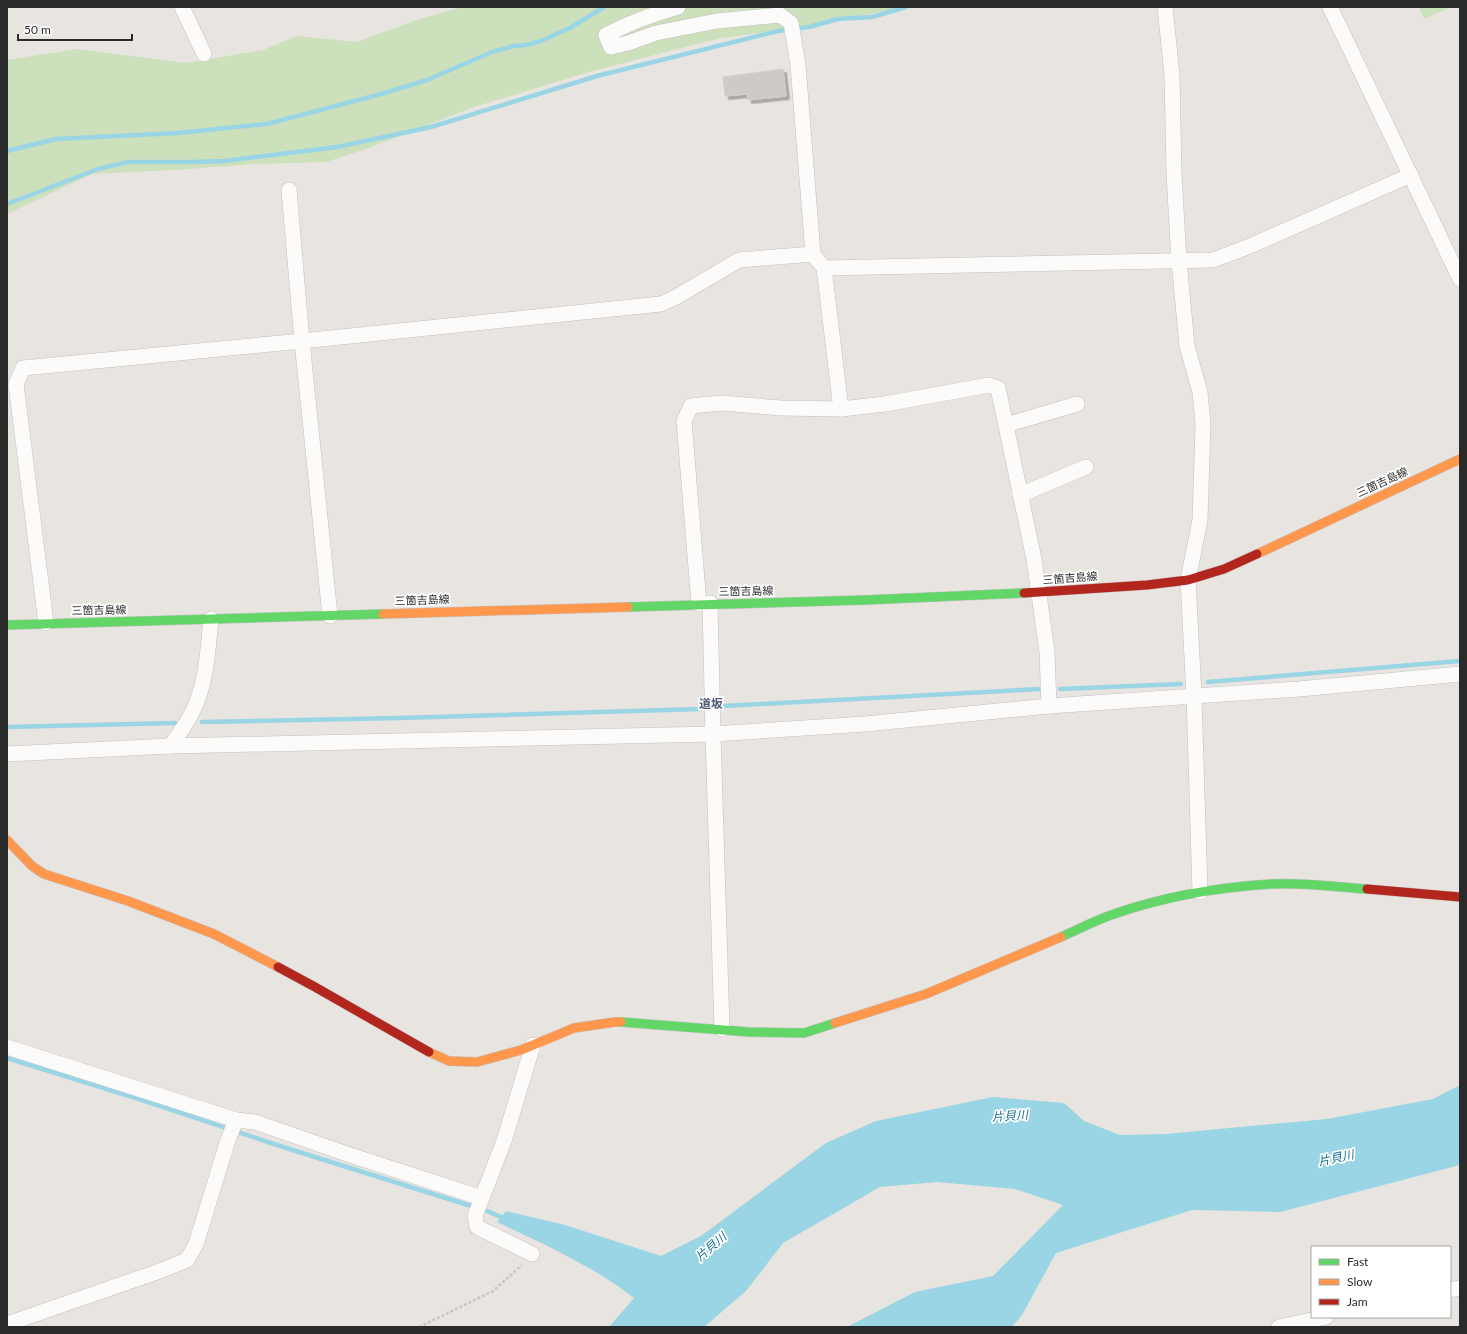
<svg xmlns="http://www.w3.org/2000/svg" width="1467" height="1334" viewBox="0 0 1467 1334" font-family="Lato,'Noto Sans JP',sans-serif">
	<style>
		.green { fill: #cce0bb }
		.water { fill: #99d5e4 }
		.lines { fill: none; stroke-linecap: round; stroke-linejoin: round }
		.stream { stroke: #99d5e4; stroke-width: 4.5 }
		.building { fill: #cdcac7; stroke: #d3cfcc; filter: url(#shadow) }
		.street-casing { stroke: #c2c0c1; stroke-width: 16 }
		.fast-casing { stroke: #c2c0c1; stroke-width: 10 }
		.slow-casing { stroke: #c2c0c1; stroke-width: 10 }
		.jam-casing { stroke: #c2c0c1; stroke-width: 10 }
		.path { stroke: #c6c6c5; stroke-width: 2.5; stroke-dasharray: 3 2; stroke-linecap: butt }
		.street { stroke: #fcfbfa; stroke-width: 15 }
		.fast { stroke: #63d668; stroke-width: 9 }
		.slow { stroke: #ff974d; stroke-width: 9 }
		.jam { stroke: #b3261e; stroke-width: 9 }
		.labels { text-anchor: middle; stroke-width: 3.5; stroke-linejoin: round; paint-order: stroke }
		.street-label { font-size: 11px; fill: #2a2a2a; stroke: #fff }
		.neighbourhood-label { font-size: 12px; font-weight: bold; fill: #4e5777; stroke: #fff }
		.water-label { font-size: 12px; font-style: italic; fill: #186d8f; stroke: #fff }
	</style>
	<defs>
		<filter id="shadow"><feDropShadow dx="3.5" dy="3.5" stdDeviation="0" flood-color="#0004"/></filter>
	</defs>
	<rect width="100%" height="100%" fill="#e8e4e0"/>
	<g class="green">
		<path d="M463,7H904L809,27L720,38L589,72L474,107L366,149L326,162L253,164L176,170L92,174L7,214V60L77,49L185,63L263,50L297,36L356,42L420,19Z"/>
		<path d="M1419,7H1451L1424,19Z"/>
	</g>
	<path class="water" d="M1460,1085V1165L1280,1212L1192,1210L1056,1253L1022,1315L1012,1327H847L915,1292L993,1276L1063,1205L1015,1189L937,1182L880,1187L783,1243L746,1291L704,1327H609L634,1298C593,1266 544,1244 497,1222L506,1211L565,1225L661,1256L701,1236L826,1143L876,1121L993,1097L1064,1103L1084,1121L1120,1135L1166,1134L1327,1119L1433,1099Z"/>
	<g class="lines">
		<g class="stream">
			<path d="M7,151L56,139L178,133L267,124L381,94L427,80L492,52L514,46L526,45L538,42L570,28L604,7"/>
			<path d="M7,204L98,169L128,162H194L224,161L337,147L431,127L597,76L778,31L809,27L838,19L872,17L906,7"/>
			<path d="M1208,682L1460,661"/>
			<path d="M1060,689L1181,684"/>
			<path d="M723,706L1039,689"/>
			<path d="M202,722L399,718L700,709"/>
			<path d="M7,727L175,723"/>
			<path d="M7,1058L142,1100L283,1147L487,1211L506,1219"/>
		</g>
	</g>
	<path class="building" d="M783,69L786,96L748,100L747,94L725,96L723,77Z"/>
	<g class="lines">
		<defs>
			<g id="street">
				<path d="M182,7L204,54"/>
				<path d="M678,7C653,14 629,23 606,35L611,47L628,43L656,33L717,21L780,15L791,23L798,65L813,254L824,268L841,409"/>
				<path d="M1165,7L1172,75L1174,174L1179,261L1187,346L1200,392L1203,424L1200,520L1188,580L1194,696L1200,892"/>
				<path d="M1330,7L1460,279"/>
				<path d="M289,190L302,341L330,616"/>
				<path d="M824,268L1213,260L1250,246L1411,175"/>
				<path d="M1006,425L1077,404"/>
				<path d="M1020,495L1086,467"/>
				<path d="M710,603L713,734L722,1029"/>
				<path d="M699,604L684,421L691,406L721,403L781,408L841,409L885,404L989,385L998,388L1034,559L1047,652L1049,706"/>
				<path d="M46,623L16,384L23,368L302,341L661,304L676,297L739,260L813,254"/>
				<path d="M170,746L713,734L865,724L1049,706L1299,689L1460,674"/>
				<path d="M7,754L170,746C180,733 190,719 196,704C207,678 208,647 211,619"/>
				<path d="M7,1047L236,1120"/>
				<path d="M532,1254L477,1227L475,1216L504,1141L533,1045"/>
				<path d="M1450,1290L1460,1288"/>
				<path d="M7,1324L157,1272L187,1260L196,1244L228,1140L236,1120L255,1122L350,1155L482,1198"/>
				<path d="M1279,1327L1326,1317"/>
			</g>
			<g id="fast">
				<path d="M628,607L865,600L1024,593"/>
				<path d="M7,625L383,614"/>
				<path d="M1061,937C1079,929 1096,920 1114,914C1163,897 1221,887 1272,884C1303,882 1336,887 1367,889"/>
				<path d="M621,1022L749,1032L804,1033L835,1023"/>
			</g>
			<g id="slow">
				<path d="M1257,554L1460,459"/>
				<path d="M383,614L628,607"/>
				<path d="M7,840L32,866L44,874L128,901L214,934L278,967"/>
				<path d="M835,1023L926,994L1061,937"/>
				<path d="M429,1052L449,1061L477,1062L521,1050L574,1028L615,1022H621"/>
			</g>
			<g id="jam">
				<path d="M1024,593L1147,585L1188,580L1224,569L1257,554"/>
				<path d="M1367,889L1460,897"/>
				<path d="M278,967L315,987L429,1052"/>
			</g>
		</defs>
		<use href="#street" class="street-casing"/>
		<use href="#fast" class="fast-casing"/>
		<use href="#slow" class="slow-casing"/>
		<use href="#jam" class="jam-casing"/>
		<path class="path" d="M419,1327L493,1291L522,1265"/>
		<use href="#street" class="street"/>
		<use href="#fast" class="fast"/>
		<use href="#slow" class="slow"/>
		<use href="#jam" class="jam"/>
	</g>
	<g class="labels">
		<g class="street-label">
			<text transform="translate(1382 482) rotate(-25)" y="4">三箇吉島線</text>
			<text transform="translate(1070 578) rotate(-4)" y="4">三箇吉島線</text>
			<text transform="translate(746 591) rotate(-1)" y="4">三箇吉島線</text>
			<text transform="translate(422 600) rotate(-2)" y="4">三箇吉島線</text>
			<text transform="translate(99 610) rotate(-1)" y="4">三箇吉島線</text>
		</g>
		<g class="neighbourhood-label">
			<text x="711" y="708">道坂</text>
		</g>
		<g class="water-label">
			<text transform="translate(1010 1116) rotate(-4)" y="4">片貝川</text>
			<text transform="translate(1336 1158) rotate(-12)" y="4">片貝川</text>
			<text transform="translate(711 1247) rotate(-41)" y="4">片貝川</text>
		</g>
	</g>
	<rect width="1467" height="1334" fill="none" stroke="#2a2a2a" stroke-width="16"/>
	<rect x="1311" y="1246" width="140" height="72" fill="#ffffff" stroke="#aaaaaa"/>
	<rect x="1319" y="1259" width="20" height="6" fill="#63d668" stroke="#aaaaaa"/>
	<text x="1347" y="1266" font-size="12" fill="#2a2a2a">Fast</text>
	<rect x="1319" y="1279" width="20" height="6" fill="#ff974d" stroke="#aaaaaa"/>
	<text x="1347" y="1286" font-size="12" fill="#2a2a2a">Slow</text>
	<rect x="1319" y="1299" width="20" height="6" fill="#b3261e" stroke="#aaaaaa"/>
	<text x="1347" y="1306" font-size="12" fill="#2a2a2a">Jam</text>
	<path d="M18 34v6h114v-6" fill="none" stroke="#2a2a2a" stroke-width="2"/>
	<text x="24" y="34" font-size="12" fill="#2a2a2a" stroke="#ffffff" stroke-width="3" paint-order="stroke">50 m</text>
</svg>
